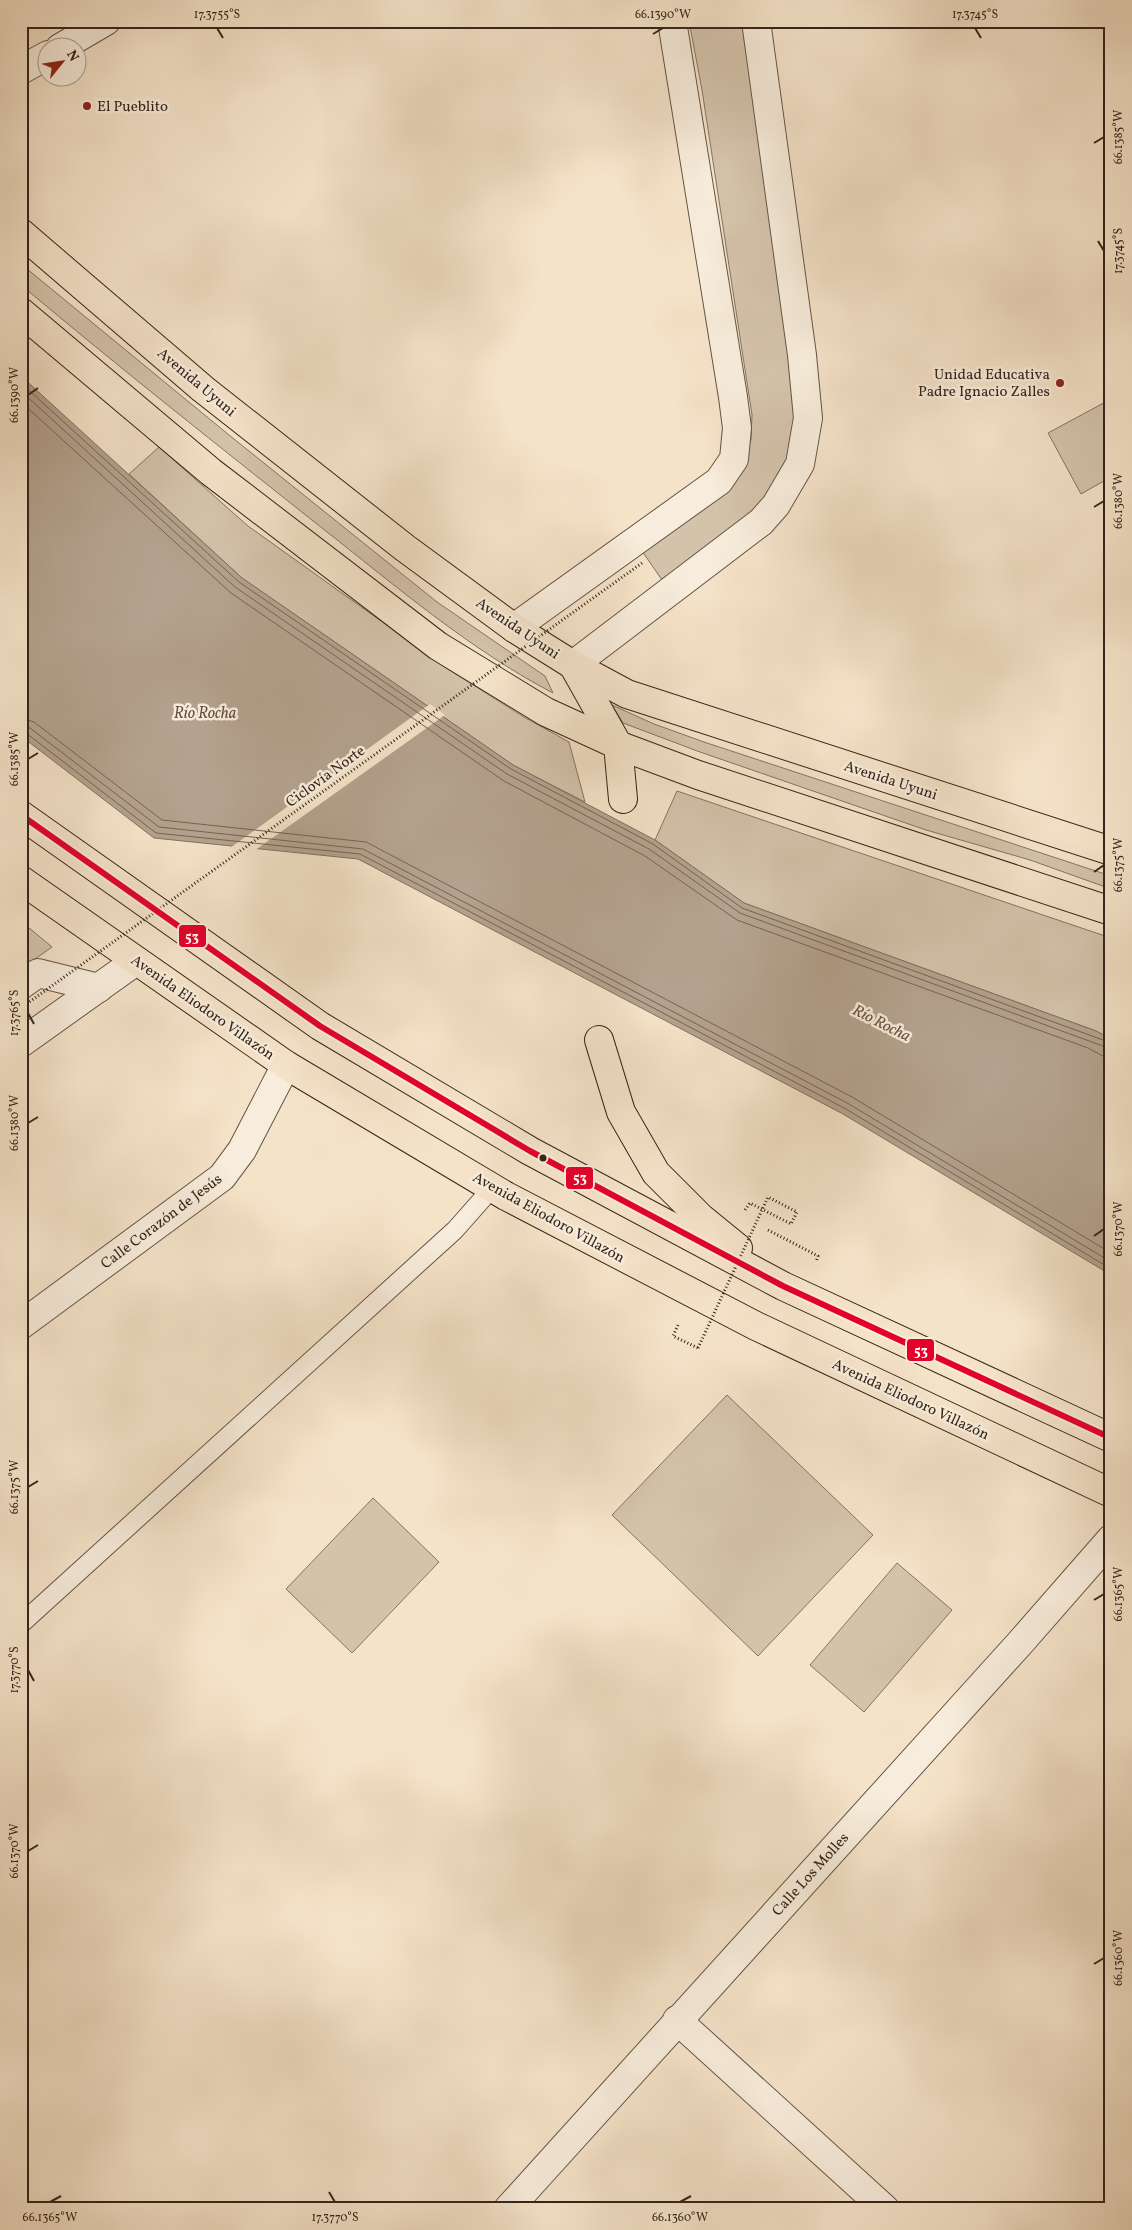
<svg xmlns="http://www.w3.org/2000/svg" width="1132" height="2230" viewBox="0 0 1132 2230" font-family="Vollkorn,serif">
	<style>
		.green { fill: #d4c3ab; stroke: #847462 }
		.water { fill: #b4a28e; stroke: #817060 }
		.pier { fill: #f5e3c9 }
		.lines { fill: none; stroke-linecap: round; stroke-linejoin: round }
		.shore { stroke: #746354; stroke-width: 1 }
		.lane-casing { stroke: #655446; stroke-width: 20 }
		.street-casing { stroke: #655446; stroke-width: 30 }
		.primary-casing { stroke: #35241a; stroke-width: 30 }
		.highway-casing { stroke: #35241a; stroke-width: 30 }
		.path { stroke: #35241a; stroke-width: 3; stroke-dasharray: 1 2.5; stroke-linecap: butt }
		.lane { stroke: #f8eddc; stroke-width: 18 }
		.street { stroke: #f8eddc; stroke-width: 28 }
		.primary { stroke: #f5e3c9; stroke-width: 28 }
		.highway { stroke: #f5e3c9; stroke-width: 28 }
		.path-bridge { stroke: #35241a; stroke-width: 3; stroke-dasharray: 1 2.5; stroke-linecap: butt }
		.bus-1-casing { stroke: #f8eddc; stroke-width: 10 }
		.bus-1 { stroke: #e4002b; stroke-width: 6 }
		.ticks { fill: none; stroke: #35241a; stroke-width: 2 }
		.poi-dot { fill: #8f2418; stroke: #f8eddc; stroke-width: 2 }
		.bus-dot { fill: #35241a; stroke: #f8eddc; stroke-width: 2 }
		.labels { text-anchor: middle; stroke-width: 5; stroke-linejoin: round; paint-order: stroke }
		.poi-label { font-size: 15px; fill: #35241a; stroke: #f8eddc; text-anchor: start }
		.street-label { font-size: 15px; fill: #35241a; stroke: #f8eddc }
		.water-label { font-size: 16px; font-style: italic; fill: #615043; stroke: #f8eddc }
		.line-badge { stroke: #f8eddc; stroke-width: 2 }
		.badge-label { font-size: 14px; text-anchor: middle; font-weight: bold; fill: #fff }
		.neatline { fill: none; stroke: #35241a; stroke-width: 2 }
		.ticks-label { font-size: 12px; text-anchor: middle; fill: #35241a }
	</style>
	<rect width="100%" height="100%" fill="#f5e3c9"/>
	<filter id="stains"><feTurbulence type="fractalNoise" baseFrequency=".004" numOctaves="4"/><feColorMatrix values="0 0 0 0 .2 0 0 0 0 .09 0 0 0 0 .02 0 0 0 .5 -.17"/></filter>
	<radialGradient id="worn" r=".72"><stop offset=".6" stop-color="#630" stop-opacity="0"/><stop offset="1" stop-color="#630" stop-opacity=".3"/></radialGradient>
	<g class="green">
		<path d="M689,21H744L790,369L796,430L786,469L761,509L662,580L642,551L739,470L751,440L752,415L702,90Z"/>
		<path d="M21,264L229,435L437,602L545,676L553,693C469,649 396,586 322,528C221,448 120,368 21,285Z"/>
		<path d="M1111,399V477L1081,494L1048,433Z"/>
		<path d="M159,447L248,526L451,671L524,717L569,742L585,802L513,765L242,578L129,474Z"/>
		<path d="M612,705L654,724L704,742L1111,876V889L1030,860L926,830L700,752L623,723Z"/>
		<path d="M677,791L1111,938V1039L1096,1031L744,903L655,840Z"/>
		<path d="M28,927L52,947L21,969V933Z"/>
		<path d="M727,1395L873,1535L758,1656L612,1515Z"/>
		<path d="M373,1498L439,1562L352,1653L286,1589Z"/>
		<path d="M897,1563L952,1610L864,1712L810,1665Z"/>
	</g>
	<path class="water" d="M21,376L242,578L513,765L655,840L744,903L1096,1031L1111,1039V1275L843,1114L358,859L154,838L21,736Z"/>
	<path class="pier" d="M430,704L445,715L254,851L230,848Z"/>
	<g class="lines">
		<g class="shore">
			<path d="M21,383L239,582L511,769L653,844L742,908L1111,1043"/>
			<path d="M21,391L235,587L507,774L649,849L740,913L1111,1049"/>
			<path d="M21,402L231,593L504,781L645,856L737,920L1088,1048L1103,1056L1111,1057"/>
			<path d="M21,718L34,722L162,820L366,842L852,1097L1111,1253"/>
			<path d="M21,726L30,728L159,827L363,849L849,1104L1111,1262"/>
			<path d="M21,732L26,733L156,833L360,854L846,1109L1111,1269"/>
		</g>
		<defs>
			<path id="lane" d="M21,1624L455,1230L493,1187"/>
			<g id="street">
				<path d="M60,48L106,21"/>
				<path d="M21,70L48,55"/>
				<path d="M514,628L719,481L734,459L737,428L733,397L672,21"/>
				<path d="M573,665L761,522L776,505L800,464L808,418L802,355L756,21"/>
				<path d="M21,985L38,973L99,988"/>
				<path d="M21,1043L136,961"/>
				<path d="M21,1325L222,1177L242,1150L286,1065"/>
				<path d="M677,2020L885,2209"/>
				<path d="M508,2209L1020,1643L1111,1539"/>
			</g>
			<g id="primary">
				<path d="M21,233L203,389L405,548L514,628L573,665L627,694L1111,851"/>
				<path d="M21,312L211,472L438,646L546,712L618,745L698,775L1111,911"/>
			</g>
			<g id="highway">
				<path d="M573,665L618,745L623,799"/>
				<path d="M21,815L320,1026L530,1151L783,1286L1111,1438"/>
				<path d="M21,880L286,1065L506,1196L756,1326L1111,1493"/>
				<path d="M599,1040L621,1112L656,1173L700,1217L738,1248"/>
			</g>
		</defs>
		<use href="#lane" class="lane-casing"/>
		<use href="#street" class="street-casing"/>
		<use href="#primary" class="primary-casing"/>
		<use href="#highway" class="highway-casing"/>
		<g class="path">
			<path d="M745,1210L750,1203L791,1224L797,1212L768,1197"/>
			<path d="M768,1230L818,1256L816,1262"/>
			<path d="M678,1325L673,1336L698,1348"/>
		</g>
		<use href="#lane" class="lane"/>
		<use href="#street" class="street"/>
		<use href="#primary" class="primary"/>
		<use href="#highway" class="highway"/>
		<g class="path-bridge">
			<path d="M21,1008L642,563"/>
			<path d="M698,1348L768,1197"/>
		</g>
		<defs>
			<path id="bus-1" d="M21,815L320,1026L530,1151L783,1286L1111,1438"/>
		</defs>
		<use href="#bus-1" class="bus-1-casing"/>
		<use href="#bus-1" class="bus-1"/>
	</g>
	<path class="ticks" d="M217,28L223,38M975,28L981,38M653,34L663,28M1094,143L1104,137M1098,241L1104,251M28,395L38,388M1094,507L1104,501M28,759L38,753M1094,872L1104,865M28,1013L34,1024M28,1123L38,1117M1094,1236L1104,1229M28,1487L38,1481M1094,1600L1104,1594M28,1670L34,1681M28,1851L38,1845M1094,1964L1104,1958M329,2192L335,2202M50,2202L61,2196M680,2202L691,2196"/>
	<g class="poi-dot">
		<circle cx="87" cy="106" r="5"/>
		<circle cx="1060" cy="383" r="5"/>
	</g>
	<circle class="bus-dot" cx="543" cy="1158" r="4.5"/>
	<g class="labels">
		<g class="poi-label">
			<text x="97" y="111">El Pueblito</text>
			<text x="1050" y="379" text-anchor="end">Unidad Educativa<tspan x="1050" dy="17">Padre Ignacio Zalles</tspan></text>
		</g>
		<g class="street-label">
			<text transform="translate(197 382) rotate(40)" y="5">Avenida Uyuni</text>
			<text transform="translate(518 628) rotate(34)" y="5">Avenida Uyuni</text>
			<text transform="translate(325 776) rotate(-36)" y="5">Ciclovía Norte</text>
			<text transform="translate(891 780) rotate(18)" y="5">Avenida Uyuni</text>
			<text transform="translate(203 1007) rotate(35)" y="5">Avenida Eliodoro Villazón</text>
			<text transform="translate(549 1217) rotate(29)" y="5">Avenida Eliodoro Villazón</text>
			<text transform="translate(161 1221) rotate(-37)" y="5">Calle Corazón de Jesús</text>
			<text transform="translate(911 1399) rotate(25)" y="5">Avenida Eliodoro Villazón</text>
			<text transform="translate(810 1874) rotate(-48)" y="5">Calle Los Molles</text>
		</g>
		<g class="water-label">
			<text x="205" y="718">Río Rocha</text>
			<text transform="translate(882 1022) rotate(27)" y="6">Río Rocha</text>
		</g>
	</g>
	<g class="line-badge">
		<rect x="178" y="924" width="29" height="24" rx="5" fill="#e4002b"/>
		<rect x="565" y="1166" width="29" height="24" rx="5" fill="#e4002b"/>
		<rect x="906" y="1338" width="29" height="24" rx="5" fill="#e4002b"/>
	</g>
	<g class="badge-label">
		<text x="192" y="941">53</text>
		<text x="580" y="1182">53</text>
		<text x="921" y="1355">53</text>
	</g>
	<rect width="1132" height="2230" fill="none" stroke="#f5e3c9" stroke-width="55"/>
	<g transform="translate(62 62) rotate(60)"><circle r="24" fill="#f8eddc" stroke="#aa9d8e"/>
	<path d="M0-4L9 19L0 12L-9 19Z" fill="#8f2418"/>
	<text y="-8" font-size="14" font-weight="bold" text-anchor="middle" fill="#35241a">N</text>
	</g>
	<rect x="28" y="28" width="1076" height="2174" class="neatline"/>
	<g class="ticks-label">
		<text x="217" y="18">17.3755°S</text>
		<text x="663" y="18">66.1390°W</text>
		<text x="975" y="18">17.3745°S</text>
		<text transform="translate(1118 137) rotate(-90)" y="4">66.1385°W</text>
		<text transform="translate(1118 251) rotate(-90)" y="4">17.3745°S</text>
		<text transform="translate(14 395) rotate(-90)" y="4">66.1390°W</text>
		<text transform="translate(1118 501) rotate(-90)" y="4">66.1380°W</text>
		<text transform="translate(14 759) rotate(-90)" y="4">66.1385°W</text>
		<text transform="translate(1118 865) rotate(-90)" y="4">66.1375°W</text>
		<text transform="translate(14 1013) rotate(-90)" y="4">17.3765°S</text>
		<text transform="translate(14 1123) rotate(-90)" y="4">66.1380°W</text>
		<text transform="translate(1118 1229) rotate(-90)" y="4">66.1370°W</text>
		<text transform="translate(14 1487) rotate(-90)" y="4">66.1375°W</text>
		<text transform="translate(1118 1594) rotate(-90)" y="4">66.1365°W</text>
		<text transform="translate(14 1670) rotate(-90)" y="4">17.3770°S</text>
		<text transform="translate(14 1851) rotate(-90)" y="4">66.1370°W</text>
		<text transform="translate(1118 1958) rotate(-90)" y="4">66.1360°W</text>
		<text x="50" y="2221">66.1365°W</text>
		<text x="335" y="2221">17.3770°S</text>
		<text x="680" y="2221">66.1360°W</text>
	</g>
	<rect width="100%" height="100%" filter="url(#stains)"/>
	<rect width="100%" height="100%" fill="url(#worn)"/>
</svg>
